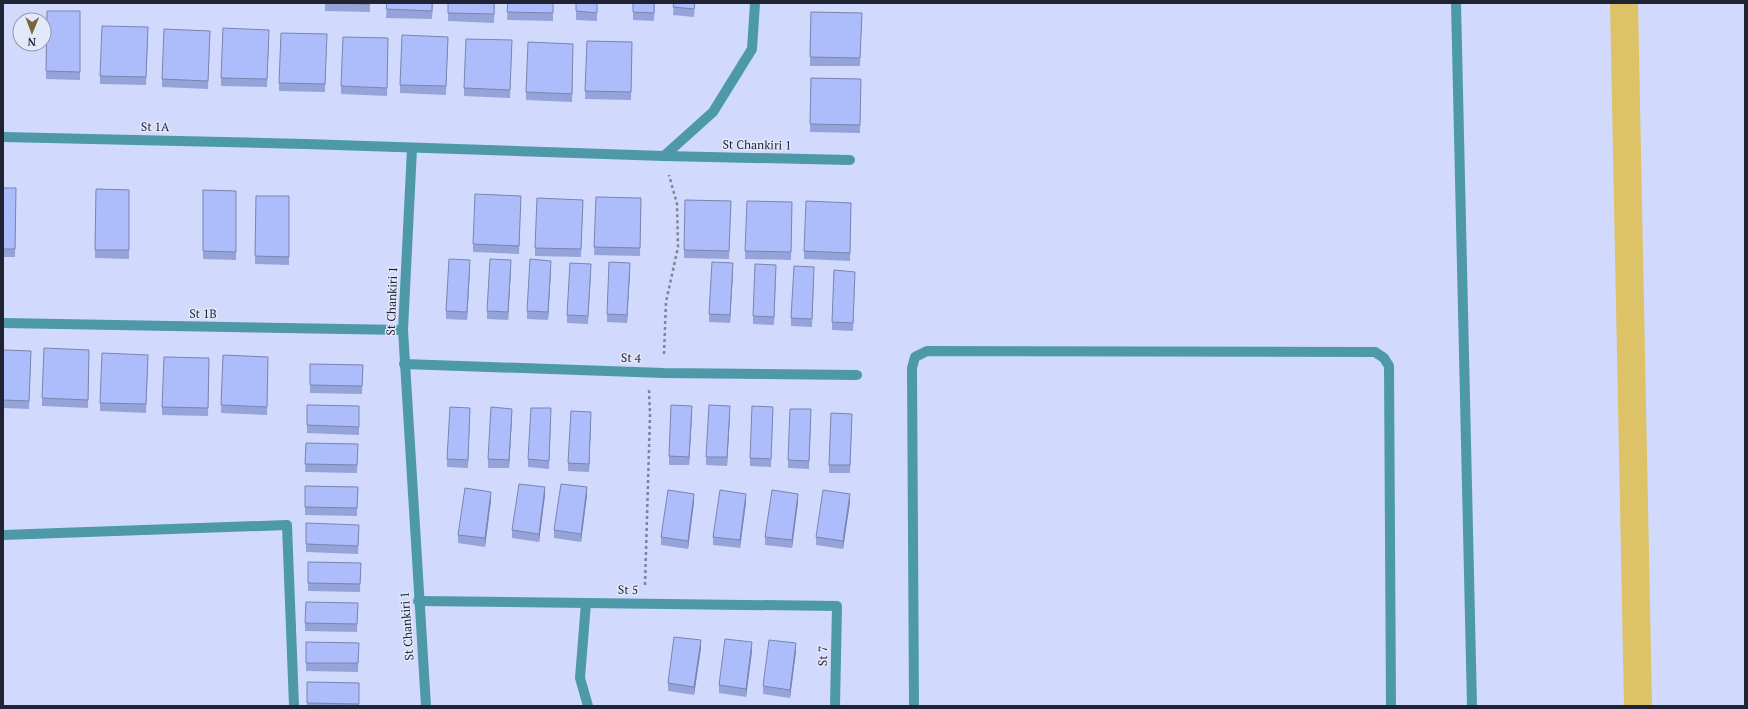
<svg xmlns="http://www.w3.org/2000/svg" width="1748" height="709" viewBox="0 0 1748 709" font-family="'PT Serif',serif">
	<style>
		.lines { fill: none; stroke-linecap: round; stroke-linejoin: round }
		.canal { stroke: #ddc268; stroke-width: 28 }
		.path { stroke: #7d849e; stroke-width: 2.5; stroke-dasharray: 3 3; stroke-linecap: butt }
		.lane { stroke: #4d99a8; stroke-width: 10 }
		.street { stroke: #4d99a8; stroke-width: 10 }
		.wall { fill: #95a3d9 }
		.shaded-wall { fill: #7984b0 }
		.building { fill: #adbdfc; stroke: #7984b0 }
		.labels { text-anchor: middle; stroke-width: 3; stroke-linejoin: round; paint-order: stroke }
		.street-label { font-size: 12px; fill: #1f2333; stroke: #e3e8fa }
	</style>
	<rect width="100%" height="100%" fill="#d1dafd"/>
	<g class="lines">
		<path class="canal" d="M1624,3L1638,706"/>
		<g class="path">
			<path d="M664,354L666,302L678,247L677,204L669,175"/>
			<path d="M645,585L650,415L649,390"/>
		</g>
		<path class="lane" d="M914,706L912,368L915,357L927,351L1375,352L1384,358L1389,366L1391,706"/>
		<g class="street">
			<path d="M1456,3L1472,706"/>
			<path d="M3,137L306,144L664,156L850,160"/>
			<path d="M412,149L403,330L426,706"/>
			<path d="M664,156L713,112L752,49L755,3"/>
			<path d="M3,323L403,330"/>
			<path d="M404,364L664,373L857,375"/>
			<path d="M3,535L287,525L294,706"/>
			<path d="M418,601L837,606L835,706"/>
			<path d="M586,603L580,678L588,706"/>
		</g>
	</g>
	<g class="wall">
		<path d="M325,3H370V12L325,11Z"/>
		<path d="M387,3H433L432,19L386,18Z"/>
		<path d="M448,3H495L494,23L448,21Z"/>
		<path d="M508,3H553V21L507,20Z"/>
		<path d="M597,3V21L576,20V11Z"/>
		<path d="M633,3H655L654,21L633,20Z"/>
		<path d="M674,3H695L694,17L673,15Z"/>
		<path d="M47,11H80V80L46,79Z"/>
		<path d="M811,12L862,13L860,66H810Z"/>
		<path d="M327,34L325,92L279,91V83Z"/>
		<path d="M148,35L146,85L100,84V76Z"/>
		<path d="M448,37L446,95L400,93V85Z"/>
		<path d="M269,38L267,87L221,86V78Z"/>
		<path d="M388,38L387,96L341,94V86Z"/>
		<path d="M210,39L208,89L162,87V79Z"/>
		<path d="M512,40L510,98L464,96V88Z"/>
		<path d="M587,41L632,42L631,100L585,99Z"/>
		<path d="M573,52L572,102L526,100V92Z"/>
		<path d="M811,78L861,79L860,133L810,132Z"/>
		<path d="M3,188H16L15,257H3Z"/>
		<path d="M96,189L129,190V259L95,258Z"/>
		<path d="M203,190L236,191V260L203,259Z"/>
		<path d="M256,196H289V265L255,264Z"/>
		<path d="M521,196L519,254L473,252V244Z"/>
		<path d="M596,197L641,206L640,256L594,255Z"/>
		<path d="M583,200L581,257L535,256V248Z"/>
		<path d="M731,201L729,259L684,258V250Z"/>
		<path d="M792,202L791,260L745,259V251Z"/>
		<path d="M851,203L850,261L804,259V251Z"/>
		<path d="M470,268L467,320L446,319V311Z"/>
		<path d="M511,268L508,320L487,319V311Z"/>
		<path d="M551,269L548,320L527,319V311Z"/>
		<path d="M630,271L627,323L607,322V314Z"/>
		<path d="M733,271L730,323L709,322V314Z"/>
		<path d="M591,272L588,324L567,323V315Z"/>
		<path d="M776,273L774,325L753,324V316Z"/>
		<path d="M814,275L812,327L791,326V318Z"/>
		<path d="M855,280L853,331L832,330V322Z"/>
		<path d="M3,350L31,359L29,409L3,408Z"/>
		<path d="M89,350L88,408L42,406V398Z"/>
		<path d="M223,355L268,357L267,415L221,413Z"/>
		<path d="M148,363L146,413L100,411V403Z"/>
		<path d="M310,364L363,365L362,394L310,393Z"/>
		<path d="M209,366L208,416L162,415V407Z"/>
		<path d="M307,405L359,406V435L307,433Z"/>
		<path d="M692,414L689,465H669V456Z"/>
		<path d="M730,414L727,466L706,465V457Z"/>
		<path d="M773,415L771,467L750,466V458Z"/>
		<path d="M470,416L468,468L447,467V459Z"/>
		<path d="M512,417L509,468H488V459Z"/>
		<path d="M551,417L549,469L528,467V459Z"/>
		<path d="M811,418L809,469L788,468V460Z"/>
		<path d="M591,420L589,472L568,471V463Z"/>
		<path d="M852,422L850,473H829V465Z"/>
		<path d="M306,443L358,444L357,473L305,472Z"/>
		<path d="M305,486L358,487L357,516L305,515Z"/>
		<path d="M545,495L539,542L512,538V530Z"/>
		<path d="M587,495L581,542L554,538V530Z"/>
		<path d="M491,500L485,547L458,543V535Z"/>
		<path d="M694,502L688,549L661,545V537Z"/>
		<path d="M746,502L740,548L713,545V537Z"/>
		<path d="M798,502L792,548L765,545V537Z"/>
		<path d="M850,502L843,549L816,545V537Z"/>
		<path d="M306,523L359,533L358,554L306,552Z"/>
		<path d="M308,562L361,563L360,592L308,591Z"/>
		<path d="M358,603L357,632L305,631V623Z"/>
		<path d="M306,642L359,643L358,672L306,671Z"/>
		<path d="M701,648L694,695L668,691V683Z"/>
		<path d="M752,651L746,697L719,693V685Z"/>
		<path d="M796,651L790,698L763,694V686Z"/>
		<path d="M307,682L359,683V706H307Z"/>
	</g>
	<g class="shaded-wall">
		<path d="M470,260V268L467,320V312Z"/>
		<path d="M511,260V268L508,320V312Z"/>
		<path d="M551,261V269L548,320V312Z"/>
		<path d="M630,263V271L627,323V315Z"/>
		<path d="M733,263V271L730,323V315Z"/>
		<path d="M692,406V414L689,465V457Z"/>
		<path d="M730,406V414L727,466V457Z"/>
		<path d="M512,409V417L509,468V460Z"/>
		<path d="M591,412V420L589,472V464Z"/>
		<path d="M545,487V495L539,542V534Z"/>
		<path d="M587,487V495L581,542V534Z"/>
		<path d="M491,492V500L485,547V538Z"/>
		<path d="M694,494V502L688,549V541Z"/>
		<path d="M746,494V502L740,548V540Z"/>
		<path d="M798,494V502L792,548V540Z"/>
		<path d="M850,494V502L843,549V541Z"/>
		<path d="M701,640V648L694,695V687Z"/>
		<path d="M752,642V651L746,697V689Z"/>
		<path d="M796,643V651L790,698V690Z"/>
	</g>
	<g class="building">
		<path d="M325,3H370V4Z"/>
		<path d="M387,3H432V11L386,9Z"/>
		<path d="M448,3H494V14L448,13Z"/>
		<path d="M508,3H553V13L507,12Z"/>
		<path d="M576,3H597V13L576,11Z"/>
		<path d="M633,3H654V13L633,12Z"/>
		<path d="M674,3H695L694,9L673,7Z"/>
		<path d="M47,11H80V72L46,71Z"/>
		<path d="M811,12L862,13L860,58L810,57Z"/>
		<path d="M102,26L148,27L146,77L100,76Z"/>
		<path d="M223,28L269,30L267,79L221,78Z"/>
		<path d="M164,29L210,31L208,81L162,79Z"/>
		<path d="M281,33L327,34L325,84L279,83Z"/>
		<path d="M402,35L448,37L446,86L400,85Z"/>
		<path d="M343,37L388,38L387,88L341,86Z"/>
		<path d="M466,39L512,40L510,90L464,88Z"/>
		<path d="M587,41L632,42L631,92L585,91Z"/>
		<path d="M528,42L573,44L572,94L526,92Z"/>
		<path d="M811,78L861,79L860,125L810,124Z"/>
		<path d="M3,188H16L15,249H3Z"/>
		<path d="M96,189L129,190V250H95Z"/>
		<path d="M203,190L236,191V252L203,251Z"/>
		<path d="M475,194L521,196L519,246L473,244Z"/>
		<path d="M256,196H289V257L255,256Z"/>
		<path d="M596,197L641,198L640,248L594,247Z"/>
		<path d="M537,198L583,200L581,249L535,248Z"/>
		<path d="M685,200L731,201L729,251L684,250Z"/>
		<path d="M747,201L792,202L791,252L745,251Z"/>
		<path d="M806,201L851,203L850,253L804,251Z"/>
		<path d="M449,259L470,260L467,312L446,311Z"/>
		<path d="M490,259L511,260L508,312L487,311Z"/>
		<path d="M530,259L551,261L548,312L527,311Z"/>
		<path d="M609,262L630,263L627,315L607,314Z"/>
		<path d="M712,262L733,263L730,315L709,314Z"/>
		<path d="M570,263L591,264L588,316L567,315Z"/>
		<path d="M755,264L776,265L774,317L753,316Z"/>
		<path d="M794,266L814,267L812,319L791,318Z"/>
		<path d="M834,270L855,272L853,323L832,322Z"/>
		<path d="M44,348L89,350L88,400L42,398Z"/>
		<path d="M3,350L31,351L29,401L3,400Z"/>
		<path d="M102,353L148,355L146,404L100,403Z"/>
		<path d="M223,355L268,357L267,407L221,405Z"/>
		<path d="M164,357L209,358L208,408L162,407Z"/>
		<path d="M310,364L363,365L362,386L310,385Z"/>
		<path d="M307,405L359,406V427L307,425Z"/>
		<path d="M671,405L692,406L689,457L669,456Z"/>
		<path d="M709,405L730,406L727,457H706Z"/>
		<path d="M752,406L773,407L771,459L750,458Z"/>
		<path d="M450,407L470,408L468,460L447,459Z"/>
		<path d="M491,407L512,409L509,460L488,459Z"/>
		<path d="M531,408H551L549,461L528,459Z"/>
		<path d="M790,409H811L809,461L788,460Z"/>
		<path d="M571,411L591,412L589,464L568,463Z"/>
		<path d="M831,413L852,414L850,465H829Z"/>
		<path d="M306,443L358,444L357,465L305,464Z"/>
		<path d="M519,484L545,487L539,534L512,530Z"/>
		<path d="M561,484L587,487L581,534L554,530Z"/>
		<path d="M305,486L358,487L357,508L305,507Z"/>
		<path d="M465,488L491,492L485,538L458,535Z"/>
		<path d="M668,490L694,494L688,541L661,537Z"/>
		<path d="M720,490L746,494L740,540L713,537Z"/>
		<path d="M772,490L798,494L792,540L765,537Z"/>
		<path d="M823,490L850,494L843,541L816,537Z"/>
		<path d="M306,523L359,525L358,546L306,544Z"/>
		<path d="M308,562L361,563L360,584L308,583Z"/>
		<path d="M306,602L358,603L357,624L305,623Z"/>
		<path d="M674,637L701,640L694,687L668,683Z"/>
		<path d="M725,639L752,642L746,689L719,685Z"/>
		<path d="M769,640L796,643L790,690L763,686Z"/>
		<path d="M306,642L359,643L358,663H306Z"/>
		<path d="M307,682L359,683V704L307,703Z"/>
	</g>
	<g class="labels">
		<g class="street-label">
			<text transform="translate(155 127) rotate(1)" y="4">St 1A</text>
			<text transform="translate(757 145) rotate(1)" y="4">St Chankiri 1</text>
			<text transform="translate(392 301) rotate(-88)" y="4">St Chankiri 1</text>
			<text transform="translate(203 314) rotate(1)" y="4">St 1B</text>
			<text transform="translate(631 358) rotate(2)" y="4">St 4</text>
			<text transform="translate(628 590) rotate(1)" y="4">St 5</text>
			<text transform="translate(407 626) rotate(-94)" y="4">St Chankiri 1</text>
			<text transform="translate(823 656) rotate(-89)" y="4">St 7</text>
		</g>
	</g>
	<rect width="1748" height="709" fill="none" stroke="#1f2333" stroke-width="8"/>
	<g transform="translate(32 32) rotate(181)"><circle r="19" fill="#e3e8fa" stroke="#9599aa"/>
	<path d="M0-3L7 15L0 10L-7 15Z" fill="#766735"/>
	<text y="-6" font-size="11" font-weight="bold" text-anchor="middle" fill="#1f2333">N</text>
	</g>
</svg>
